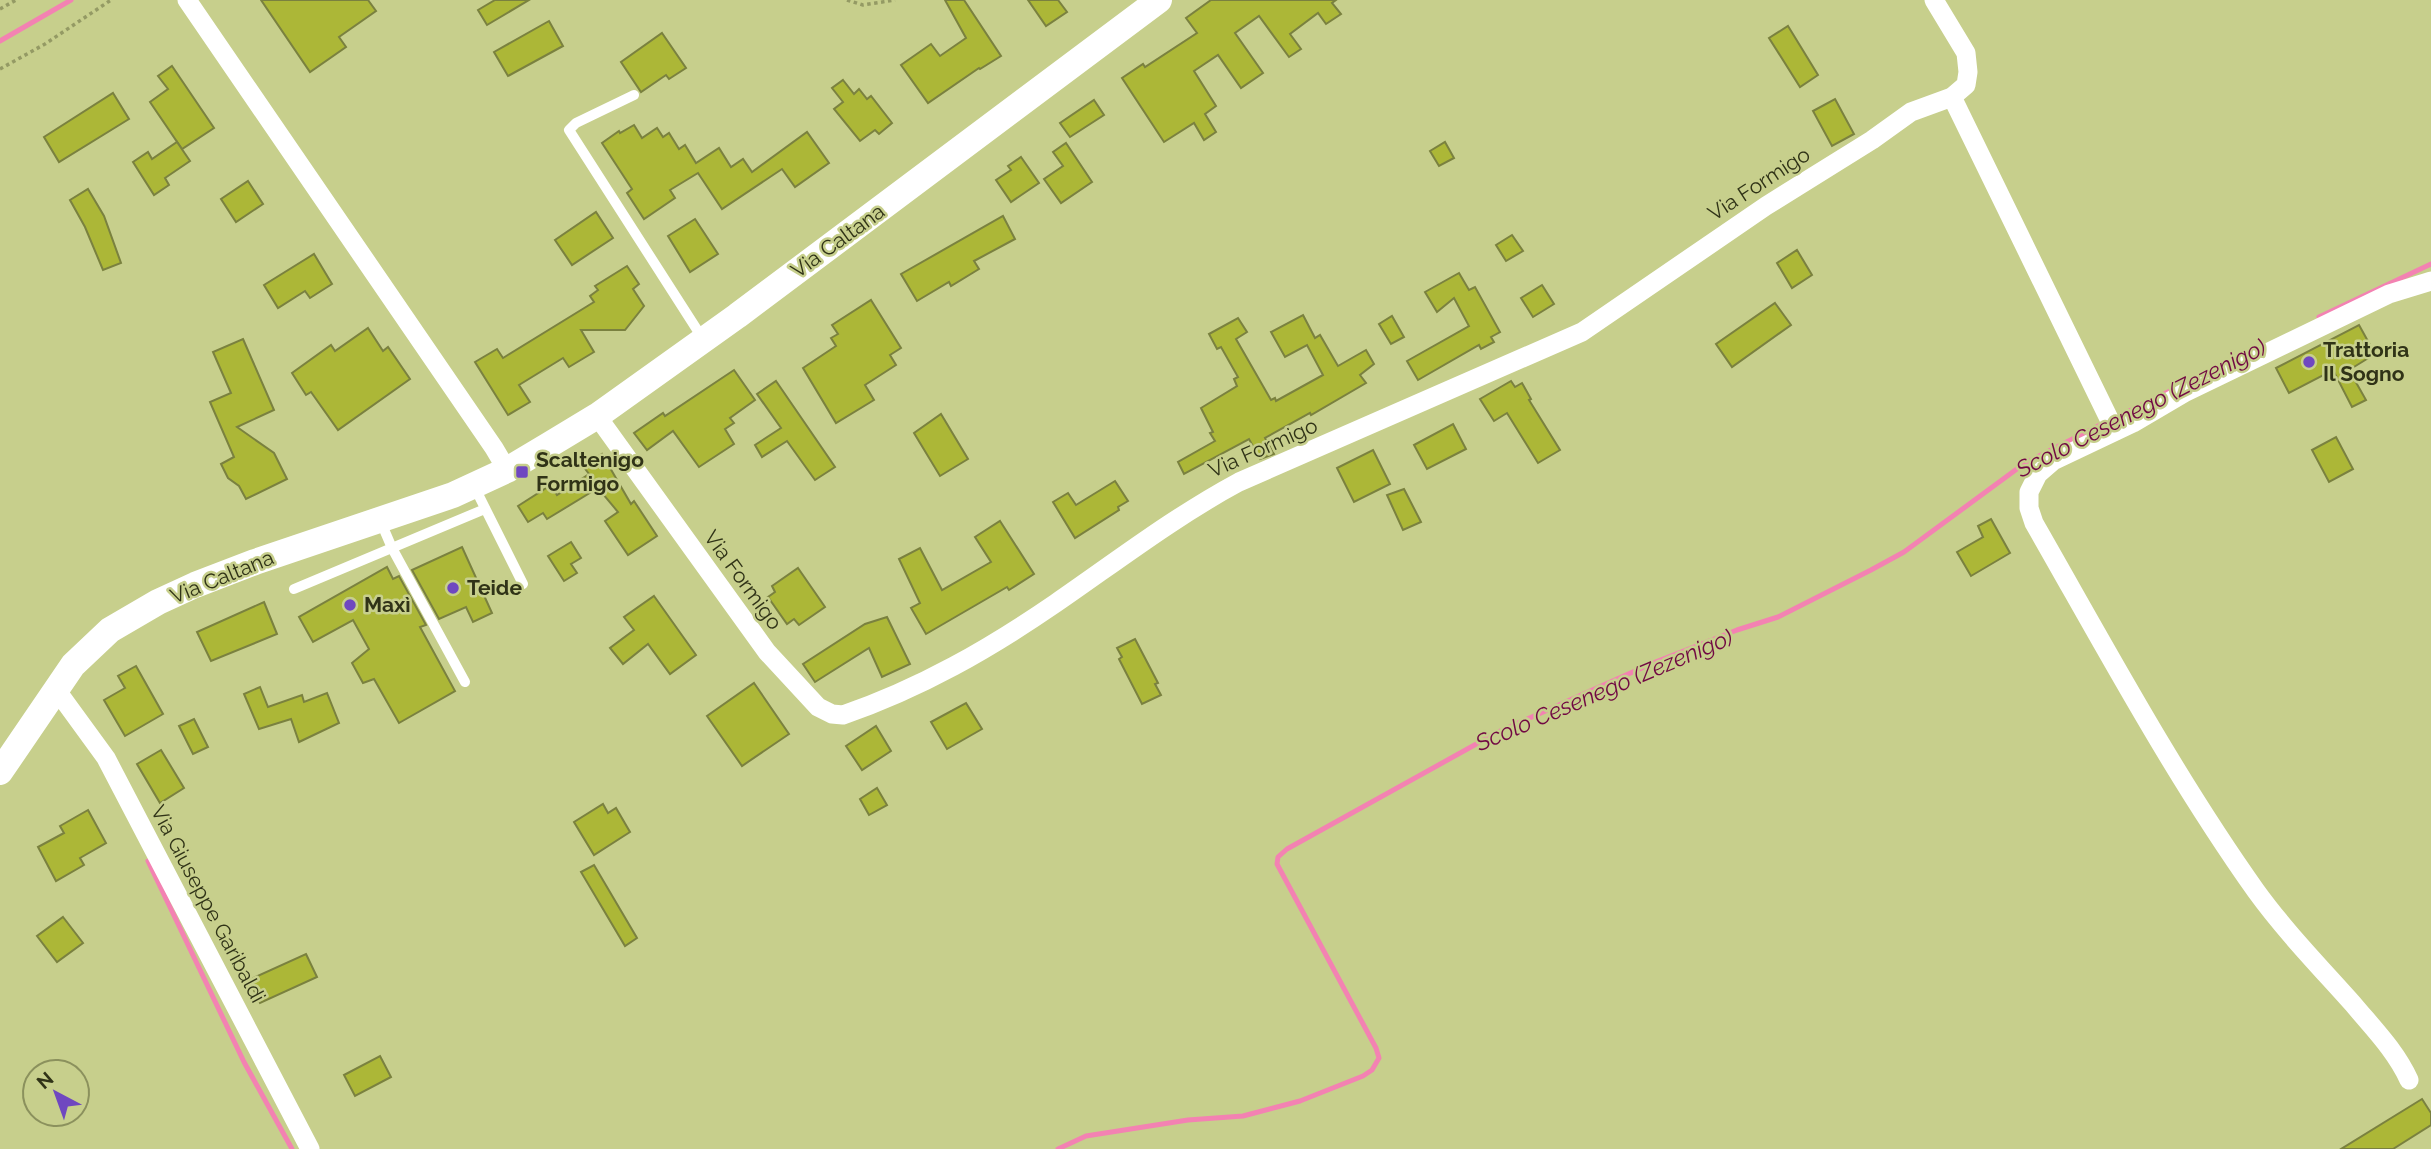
<svg xmlns="http://www.w3.org/2000/svg" width="2431" height="1149" viewBox="0 0 2431 1149" font-family="Raleway,sans-serif">
	<style>
		.lines { fill: none; stroke-linecap: round; stroke-linejoin: round }
		.stream { stroke: #f382b2; stroke-width: 5 }
		.building { fill: #acb737; stroke: #7a813f; stroke-width: 2 }
		.path { stroke: #949a64; stroke-width: 3.5; stroke-dasharray: 3.5 3.5; stroke-linecap: butt }
		.service { stroke: #fff; stroke-width: 10 }
		.minor { stroke: #fff; stroke-width: 19 }
		.secondary { stroke: #fff; stroke-width: 26 }
		.poi-dot { fill: #6f47c0; stroke: #c7cf8c; stroke-width: 2.5 }
		.labels { text-anchor: middle; stroke-width: 5; stroke-linejoin: round; paint-order: stroke }
		.street-label { font-size: 21px; fill: #303317; stroke: #c7cf8c }
		.poi-label { font-size: 21px; font-weight: bold; fill: #303317; stroke: #c7cf8c; text-anchor: start }
		.water-label { font-size: 23px; font-style: italic; fill: #710843; stroke: #c7cf8c }
	</style>
	<rect width="100%" height="100%" fill="#c7cf8c"/>
	<g class="lines">
		<g class="stream">
			<path d="M0,41L71,0"/>
			<path d="M2319,317L2431,264"/>
			<path d="M2115,418L2172,390"/>
			<path d="M148,861L244,1062L292,1149"/>
			<path d="M1058,1149L1086,1136L1188,1120L1243,1116L1300,1101L1363,1076L1372,1070L1379,1058L1376,1048L1277,864L1278,857L1287,849L1498,732L1653,663L1737,630L1778,617L1871,570L1904,552L2025,463L2106,422"/>
		</g>
	</g>
	<g class="building">
		<path d="M261,0H368L376,11L339,37L346,47L310,72Z"/>
		<path d="M495,0H529L487,25L478,10Z"/>
		<path d="M945,0H964L1001,56L980,69L979,68L928,103L901,65L931,44L940,56L966,38Z"/>
		<path d="M1028,0H1058L1067,12L1046,26Z"/>
		<path d="M1211,0H1336L1332,3L1341,14L1326,24L1318,13L1290,34L1301,49L1289,57L1259,16L1235,33L1263,73L1241,88L1218,55L1194,71L1216,106L1205,114L1216,132L1204,140L1194,123L1164,142L1122,78L1143,64L1145,67L1197,33L1186,18Z"/>
		<path d="M549,21L563,46L508,76L494,52Z"/>
		<path d="M1788,26L1818,75L1800,87L1769,38Z"/>
		<path d="M662,33L686,68L669,79L666,75L641,92L621,62Z"/>
		<path d="M172,66L214,128L182,149L150,102L168,89L158,76Z"/>
		<path d="M843,80L854,94L859,89L867,99L871,96L892,123L879,134L875,130L860,141L834,109L843,102L832,88Z"/>
		<path d="M113,93L129,119L59,162L44,137Z"/>
		<path d="M1835,99L1854,134L1832,146L1813,111Z"/>
		<path d="M1094,100L1104,115L1070,137L1060,123Z"/>
		<path d="M634,125L642,138L657,128L663,137L669,133L679,149L685,145L696,163L719,148L731,167L743,159L752,172L807,132L829,163L795,187L782,169L722,209L698,173L670,190L675,198L644,219L627,193L632,189L602,143L619,131L620,133Z"/>
		<path d="M177,142L190,161L165,178L169,185L154,195L133,162L148,152L152,159Z"/>
		<path d="M1445,142L1454,158L1439,166L1430,151Z"/>
		<path d="M1066,143L1092,182L1061,203L1044,179L1063,166L1053,152Z"/>
		<path d="M1021,157L1039,183L1011,202L996,180L1011,170L1008,166Z"/>
		<path d="M248,181L263,204L236,222L221,199Z"/>
		<path d="M88,189L104,216L121,263L103,270L85,227L70,200Z"/>
		<path d="M596,212L613,238L572,265L555,240Z"/>
		<path d="M1003,216L1015,239L974,261L979,269L951,286L949,282L917,301L901,274Z"/>
		<path d="M695,219L718,254L690,272L668,236Z"/>
		<path d="M1512,235L1523,251L1506,261L1496,245Z"/>
		<path d="M1797,250L1812,275L1792,288L1777,263Z"/>
		<path d="M314,254L332,284L310,298L305,291L278,308L264,285Z"/>
		<path d="M627,266L639,284L633,289L644,306L625,330H581L594,352L569,367L563,358L519,385L530,402L508,415L475,362L497,349L503,358L594,302L590,296L598,290L595,286Z"/>
		<path d="M1459,273L1469,290L1475,287L1500,332L1491,337L1494,342L1481,349L1479,345L1418,380L1407,361L1469,326L1454,298L1437,312L1425,292Z"/>
		<path d="M1542,285L1554,304L1533,317L1521,298Z"/>
		<path d="M871,300L901,348L890,355L896,365L865,385L874,400L836,423L803,368L836,346L831,338L838,334L832,325Z"/>
		<path d="M1775,303L1791,325L1732,367L1716,344Z"/>
		<path d="M1303,315L1315,338L1320,335L1338,366L1366,350L1374,364L1360,375L1366,383L1311,415L1310,413L1265,438L1274,454L1260,459L1249,439L1184,474L1178,462L1215,441L1210,433L1213,432L1201,408L1237,386L1234,379L1238,377L1221,347L1217,349L1209,334L1238,318L1247,332L1236,339L1271,400L1275,398L1276,401L1323,375L1307,345L1285,357L1271,332Z"/>
		<path d="M1392,316L1404,337L1391,344L1379,324Z"/>
		<path d="M2359,325L2375,354L2349,370L2366,400L2352,407L2333,370L2289,393L2276,368Z"/>
		<path d="M368,328L383,351L388,347L410,379L338,430L311,392L306,395L292,373L331,345L335,351Z"/>
		<path d="M243,339L274,410L237,427L274,453L287,479L246,499L239,486L228,478L221,464L234,457L210,402L231,393L213,352Z"/>
		<path d="M734,370L755,400L730,418L734,423L725,429L734,444L699,467L673,431L647,450L634,433L663,413L665,416Z"/>
		<path d="M776,381L835,467L815,480L787,441L762,457L755,445L781,428L757,394Z"/>
		<path d="M1511,381L1515,387L1522,383L1531,399L1529,400L1560,450L1538,463L1507,413L1494,421L1480,399Z"/>
		<path d="M941,414L968,459L940,476L914,433Z"/>
		<path d="M1453,424L1466,449L1427,469L1414,445Z"/>
		<path d="M2336,437L2353,469L2329,482L2312,450Z"/>
		<path d="M1373,450L1390,484L1354,502L1337,468Z"/>
		<path d="M602,454L631,504L634,501L657,536L628,555L605,521L618,512L598,488L547,519L543,513L528,522L518,506L551,485L557,495L589,474L583,466Z"/>
		<path d="M1115,481L1128,501L1118,507L1119,510L1075,538L1053,502L1068,493L1076,505Z"/>
		<path d="M1404,489L1421,522L1403,530L1387,495Z"/>
		<path d="M1991,519L2010,553L1971,576L1957,552L1983,537L1978,526Z"/>
		<path d="M1000,521L1034,574L1009,590L1007,587L926,634L911,608L920,603L899,559L920,548L942,590L991,562L975,537Z"/>
		<path d="M571,542L581,558L571,564L577,573L564,581L548,556Z"/>
		<path d="M462,547L492,613L473,622L466,607L439,619L412,570Z"/>
		<path d="M387,567L393,579L399,576L426,625L420,627L455,691L399,723L374,679L363,683L352,663L369,649L353,620L313,642L299,617Z"/>
		<path d="M798,568L825,607L799,625L794,619L787,624L768,597L775,592L772,586Z"/>
		<path d="M654,596L696,655L670,674L648,644L623,664L610,648L634,630L624,617Z"/>
		<path d="M264,602L277,634L211,661L197,632Z"/>
		<path d="M887,617L910,664L882,677L869,648L815,682L803,664L865,624Z"/>
		<path d="M1135,639L1158,683L1155,684L1161,695L1142,704L1119,659L1122,657L1117,648Z"/>
		<path d="M136,666L163,714L125,736L104,700L125,688L118,676Z"/>
		<path d="M754,683L789,734L742,766L707,716Z"/>
		<path d="M260,687L268,707L302,695L304,702L327,693L339,723L299,742L291,719L259,729L244,694Z"/>
		<path d="M966,703L982,729L947,749L931,722Z"/>
		<path d="M194,719L208,747L193,754L179,726Z"/>
		<path d="M876,726L891,751L862,770L846,746Z"/>
		<path d="M161,750L184,788L160,803L137,764Z"/>
		<path d="M877,788L887,805L869,815L860,799Z"/>
		<path d="M603,804L608,813L616,808L630,832L594,855L574,822Z"/>
		<path d="M88,810L106,843L80,858L84,865L56,881L38,847L64,833L60,826Z"/>
		<path d="M594,865L637,938L625,946L581,872Z"/>
		<path d="M63,917L83,943L57,962L37,936Z"/>
		<path d="M306,954L317,977L260,1003L249,980Z"/>
		<path d="M380,1056L391,1077L355,1096L344,1075Z"/>
		<path d="M2422,1099L2431,1113V1125L2393,1149H2341Z"/>
	</g>
	<g class="lines">
		<g class="path">
			<path d="M847,0L863,5L895,0"/>
			<path d="M0,9L16,0"/>
			<path d="M0,69L45,44L111,0"/>
		</g>
		<g class="service">
			<path d="M634,95L576,123L569,130L703,339"/>
			<path d="M474,486L523,584"/>
			<path d="M380,520L392,548L465,682"/>
			<path d="M294,589L485,509"/>
		</g>
		<g class="minor">
			<path d="M187,0L494,448L507,470"/>
			<path d="M1952,97L2115,431"/>
			<path d="M597,416L767,652L818,707L832,714L843,715C921,688 989,649 1056,603C1117,561 1174,517 1239,482L1582,332L1766,206L1872,140L1911,112L1952,97L1966,85L1968,72L1966,53L1934,0"/>
			<path d="M55,688L106,758L310,1149"/>
			<path d="M2409,1080C2396,1051 2373,1028 2353,1004C2320,967 2285,931 2256,891C2173,774 2105,647 2034,523L2029,508V492L2038,474L2053,461L2133,423L2184,393L2389,294L2431,281"/>
		</g>
		<path class="secondary" d="M0,772L73,665L110,630L158,602L195,585L255,562L453,495L507,470L549,445L597,416L737,316L1159,0"/>
	</g>
	<g class="poi-dot">
		<circle cx="2309" cy="362" r="7"/>
		<rect x="515" y="465" width="14" height="14" rx="3.5"/>
		<circle cx="453" cy="588" r="7"/>
		<circle cx="350" cy="605" r="7"/>
	</g>
	<g class="labels">
		<g class="street-label">
			<text transform="translate(1759 184) rotate(-33)" y="7">Via Formigo</text>
			<text transform="translate(838 241) rotate(-36)" y="7">Via Caltana</text>
			<text transform="translate(1263 448) rotate(-24)" y="7">Via Formigo</text>
			<text transform="translate(222 577) rotate(-22)" y="7">Via Caltana</text>
			<text transform="translate(743 580) rotate(54)" y="7">Via Formigo</text>
			<text transform="translate(208 904) rotate(62)" y="7">Via Giuseppe Garibaldi</text>
		</g>
		<g class="poi-label">
			<text x="2323" y="357">Trattoria<tspan x="2323" dy="24">Il Sogno</tspan></text>
			<text x="536" y="467">Scaltenigo<tspan x="536" dy="24">Formigo</tspan></text>
			<text x="467" y="595">Teide</text>
			<text x="364" y="612">Maxì</text>
		</g>
		<g class="water-label">
			<text transform="translate(2141 408) rotate(-27)" y="8">Scolo Cesenego (Zezenigo)</text>
			<text transform="translate(1604 690) rotate(-23)" y="8">Scolo Cesenego (Zezenigo)</text>
		</g>
	</g>
	<g transform="translate(56 1093) rotate(319)"><circle r="33" fill="#c7cf8c" stroke="#8b915d" stroke-width="2"/>
	<path d="M0-5L12 26L0 18L-12 26Z" fill="#6f47c0"/>
	<text y="-10" font-size="19" font-weight="bold" text-anchor="middle" fill="#303317">N</text>
	</g>
</svg>
